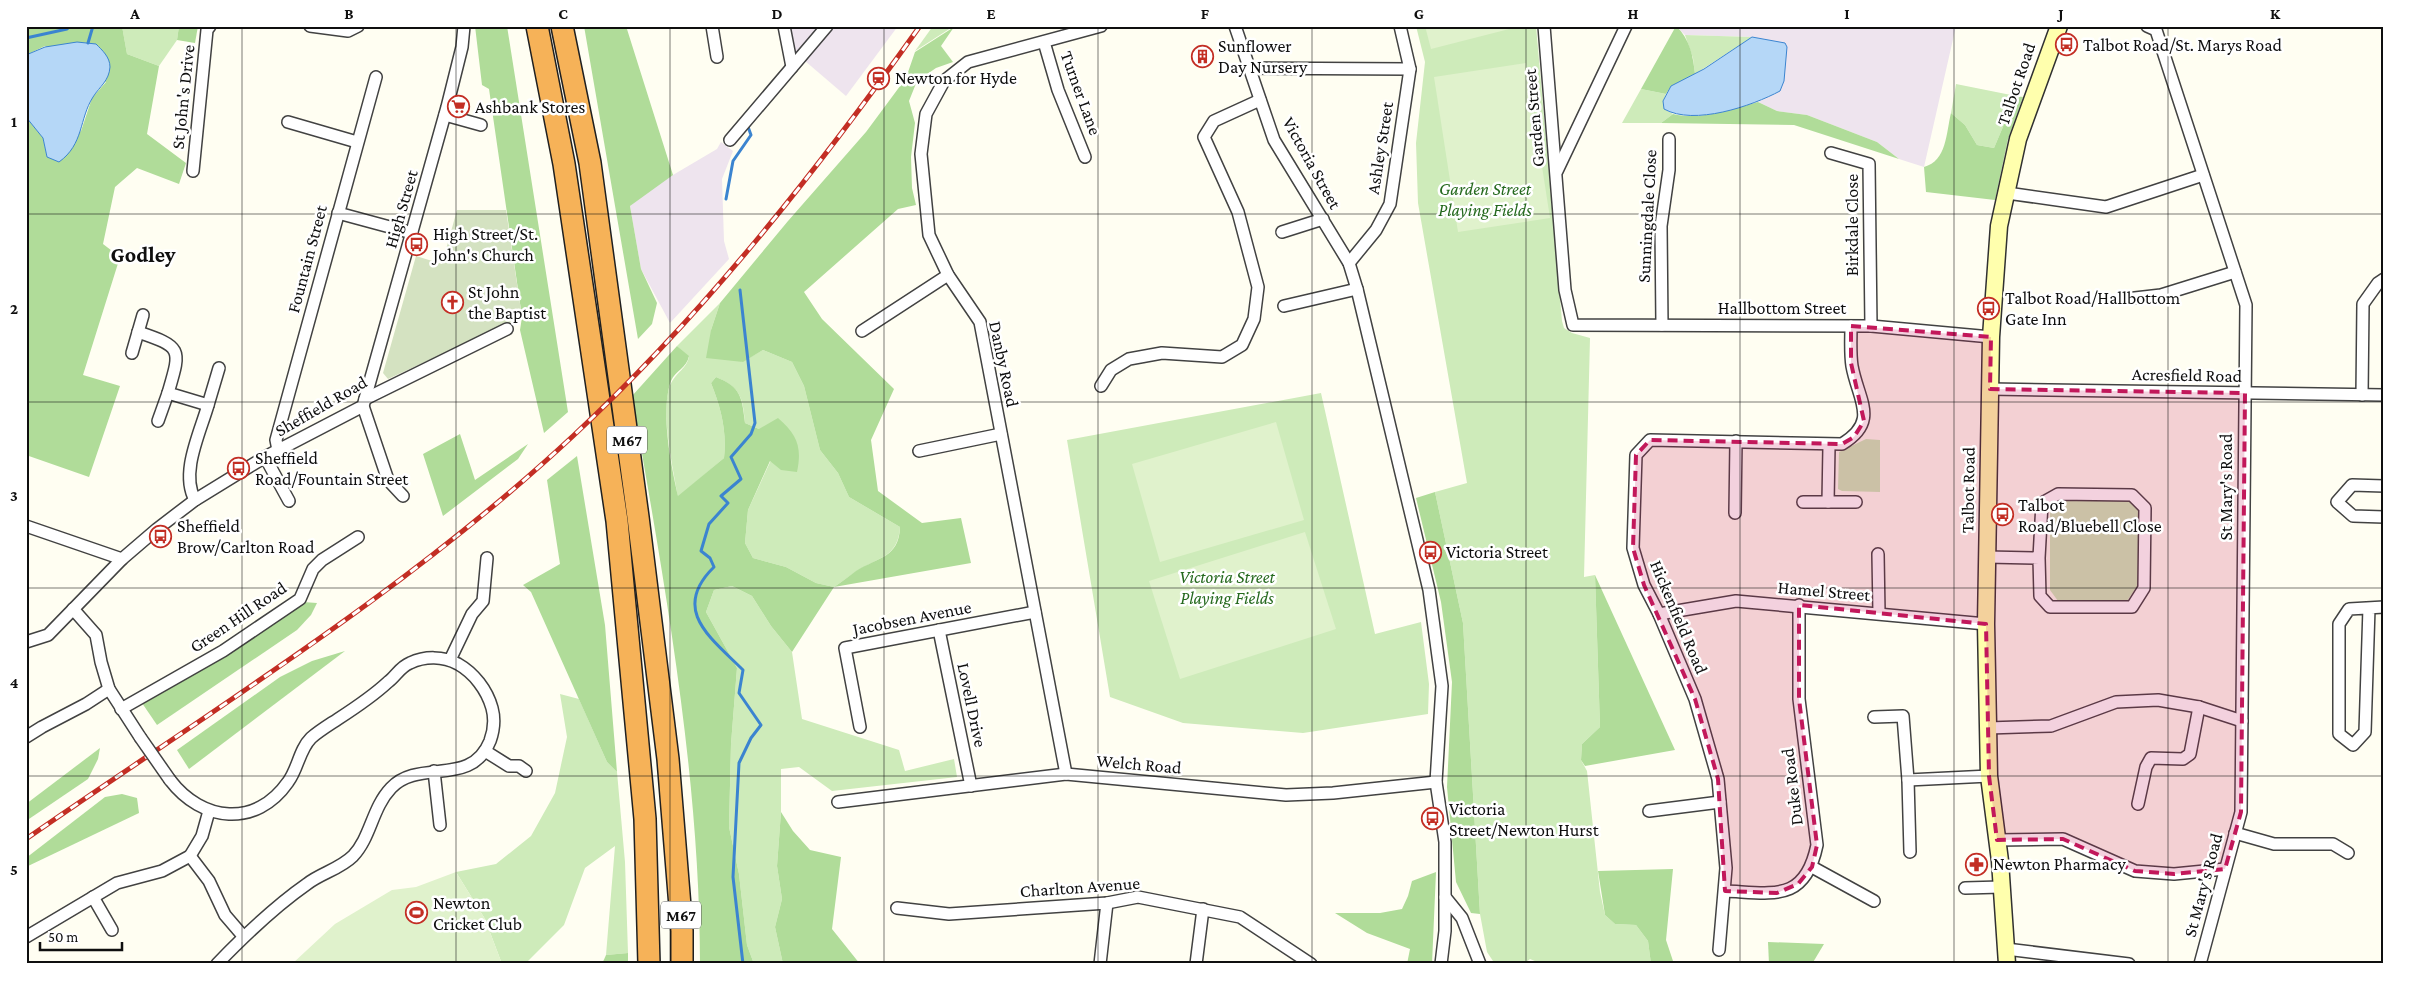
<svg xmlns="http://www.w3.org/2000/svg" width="2410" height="990" viewBox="0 0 2410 990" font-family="'Crimson Pro',serif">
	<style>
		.industrial { fill: #eee4ee }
		.green { fill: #ceebba }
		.forest { fill: #b0dc99 }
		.cemetery { fill: #d4e2c1 }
		.pitch { fill: #e0f2cc }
		.water { fill: #b5d7f7; stroke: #3b84d0 }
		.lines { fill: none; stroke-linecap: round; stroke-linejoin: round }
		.stream { stroke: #3b84d0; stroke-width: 3 }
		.street-casing { stroke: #424242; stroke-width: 14 }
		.secondary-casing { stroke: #313131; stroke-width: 19 }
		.highway-casing { stroke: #202020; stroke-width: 24 }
		.street { stroke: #fff; stroke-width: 11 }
		.secondary { stroke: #ffffad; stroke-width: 16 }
		.highway { stroke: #f6b258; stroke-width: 21 }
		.rail-casing { stroke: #c32e24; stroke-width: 5 }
		.rail { stroke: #fff; stroke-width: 3; stroke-dasharray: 9; stroke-linecap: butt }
		.street-bridge-casing { stroke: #424242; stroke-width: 14; stroke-linecap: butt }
		.street-bridge { stroke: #fff; stroke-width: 11 }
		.marked { fill: #c2185b; fill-opacity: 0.2; stroke: #c2185b; stroke-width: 4; stroke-dasharray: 10 6; stroke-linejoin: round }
		.grid { fill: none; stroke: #0f0f0f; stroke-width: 1; stroke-opacity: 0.55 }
		.labels { text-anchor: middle; stroke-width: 5; stroke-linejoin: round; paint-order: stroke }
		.shield { fill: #fff; stroke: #575757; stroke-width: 1 }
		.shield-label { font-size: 16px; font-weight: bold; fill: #0f0f0f }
		.poi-label { font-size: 18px; fill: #0f0f0f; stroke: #fff; text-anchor: start }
		.street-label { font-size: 18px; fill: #0f0f0f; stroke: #fff }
		.park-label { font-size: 18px; font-style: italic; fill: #25691e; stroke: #fff }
		.district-label { font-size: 22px; font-weight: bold; fill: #0f0f0f; stroke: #fff }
		.neatline { fill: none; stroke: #0f0f0f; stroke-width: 2 }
		.grid-label { font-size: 16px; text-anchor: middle; font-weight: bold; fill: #0f0f0f }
	</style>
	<rect width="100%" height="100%" fill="#fffef2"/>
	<g class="industrial">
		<path d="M787,26H898L846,96L791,49Z"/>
		<path d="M1676,26H1956L1924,167L1899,159L1877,142L1807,115L1777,111L1758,102L1780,91L1785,43L1752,37L1685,35Z"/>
		<path d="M721,142L733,151L722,179L724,241L729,259L670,323L641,269L630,206L656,185L717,149Z"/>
	</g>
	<g class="green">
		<path d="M122,26H179L177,40L159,66L127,54Z"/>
		<path d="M933,26H954L915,51Z"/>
		<path d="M1416,26H1536L1562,321L1564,328L1572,333L1590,338L1584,577L1595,575L1600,727L1582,744L1581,760L1587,771L1600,892L1605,915L1615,924L1636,925L1648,941L1651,964H1542L1530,959L1524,964H1495L1487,952L1480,914L1463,623L1435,492L1467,483L1418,203L1416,143L1425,62Z"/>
		<path d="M1685,35L1752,37L1695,74L1693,58Z"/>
		<path d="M1956,84L2016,96L1994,148L1977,145L1965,125L1951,113Z"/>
		<path d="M1641,89L1666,94L1663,101L1664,109L1673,114L1661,123H1622Z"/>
		<path d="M720,303L711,330L742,362L763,350L792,362L804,386L820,450L838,473L849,497L900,527C898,558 878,557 857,571C849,576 842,582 834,587L816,583L786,567L753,558L745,543L748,510L771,460L759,429L745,423C743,397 740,387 716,377L711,383C721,408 727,431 724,458L678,497C673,468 661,416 669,388C674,373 686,370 689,357L677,346Z"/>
		<path d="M1321,393L1375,634L1421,622L1429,684L1428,714L1303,733L1183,723L1110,697L1067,440Z"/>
		<path d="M1866,439L1880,440V492L1842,491L1838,489L1839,452Z"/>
		<path d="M2058,499L2131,500L2139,509L2138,585L2127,601H2058L2050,590V508Z"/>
		<path d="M732,586L752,596L771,626L792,652L802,719L899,750L905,771L954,759L957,777L832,791L799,767L781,769V812L777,866L782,899L775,927L783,964H754L747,945L739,874L729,827L731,744L737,668L706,612L714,590Z"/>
		<path d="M560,694L579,699L607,762L617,772L625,862L628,953L606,955L615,846L585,868L564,925L525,964H502L485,919L456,872L496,864L531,836L555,793L567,737Z"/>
	</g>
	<g class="forest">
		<path d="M33,26H122L127,54L159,66L147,134L186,163L179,184L137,168L115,187L103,244L120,257L83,375L120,386L89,477L26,455V117L43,138L47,157L81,131L92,98L106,82L45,46L26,55V28Z"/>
		<path d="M179,26H198L195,43L177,40Z"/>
		<path d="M475,26H507L568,412L544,433L520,330L522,317L489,89L482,85Z"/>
		<path d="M584,26H626L673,175L630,206L641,269L657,303L652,324L638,339Z"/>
		<path d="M1676,26C1690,39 1693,56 1695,74L1671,86L1666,94L1641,89Z"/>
		<path d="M954,27L941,46L953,62L936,68L917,81L909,101L915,123L911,157L912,188L916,205L898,209L804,292L822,319L894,389L871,440L878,491L922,523L961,518L971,563L834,587L792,652L771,626L752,596L732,586L714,590L706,612L737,668L731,744L729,827L739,874L747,945L754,964H700C700,775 664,581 632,396L677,346L689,356C687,368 675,371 671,381C660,411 671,465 678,496L724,458C727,431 721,408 711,383L716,377C741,387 742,397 745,423L759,429L778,418C798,435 802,448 797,472L781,470L770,461L748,510L745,543L753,558L786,567L816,583L834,587C842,582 849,576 856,571C878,557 899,558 900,527L849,497L838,473L820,450L804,386L792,362L763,350L743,362L706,358L711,330L720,303L788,221L866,132L906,78L915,52Z"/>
		<path d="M2016,96L2023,97L2008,139L1995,200L1926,192L1924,167C1947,161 1946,133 1951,113L1965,125L1977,145L1994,148Z"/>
		<path d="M1758,102L1777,111L1807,115L1877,142L1899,159L1794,125L1661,123L1673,114C1700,121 1732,109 1758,102Z"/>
		<path d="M460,434L475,480L528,444L518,459L443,516L423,454Z"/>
		<path d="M577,456L605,625L617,772L607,762L531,592L523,585L560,564L547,480Z"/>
		<path d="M1435,492L1463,623L1480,914L1471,913L1456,882L1447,787L1452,682L1441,602L1416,498Z"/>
		<path d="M1595,575L1675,750L1585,766L1581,760L1582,744L1600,727Z"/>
		<path d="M303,602L317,603L311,615L297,630L157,725L142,703Z"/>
		<path d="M345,651L189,769L177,750L280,677L312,661Z"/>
		<path d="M100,748L98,759L88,779L26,821V804Z"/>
		<path d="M122,794L137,798L139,813L26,867V858L105,797Z"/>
		<path d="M781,812L793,831L810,850L841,857L832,929L860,964H783L775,927L782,899L777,866Z"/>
		<path d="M1673,869L1666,940L1674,964H1651L1648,941L1636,925L1615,924L1605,915L1598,871Z"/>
		<path d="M1436,872L1432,964H1407L1410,949L1367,933L1335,913H1380L1402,909L1408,896L1412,881Z"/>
		<path d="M1768,942L1824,944L1812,964H1769Z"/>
		<path d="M628,953V964H602L606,955Z"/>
	</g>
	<path class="cemetery" d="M457,210H506L522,317L388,379L383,373L416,256L442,264Z"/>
	<g class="pitch">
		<path d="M1425,26H1521L1431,49Z"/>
		<path d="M1526,63L1550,218L1458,232L1434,77Z"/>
		<path d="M1276,422L1304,520L1160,562L1132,464Z"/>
		<path d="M1305,532L1336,629L1180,679L1149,581Z"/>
		<path d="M456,872L485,919L502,964H292L335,924L392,890L416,887Z"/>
	</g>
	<g class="water">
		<path d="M1752,37L1785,43L1787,47L1784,81L1780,91C1752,106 1694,126 1664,109L1663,101L1671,86L1704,69Z"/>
		<path d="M77,42L96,44C102,50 110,57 110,67C109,81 100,86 93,97C79,119 84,144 59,162L47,157L43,138L26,117V55L45,47Z"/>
	</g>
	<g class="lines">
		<g class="stream">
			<path d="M26,38L67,29L70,26"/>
			<path d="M88,43L93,26"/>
			<path d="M726,199L733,161L751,135L747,124"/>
			<path d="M740,290L755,423L751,434L731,457L741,479L721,496L728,503L709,524L701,551L710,558L714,567C670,610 711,638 743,670L739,693L761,725L751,738L739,763L733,877L743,964"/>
		</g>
		<defs>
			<g id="street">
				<path d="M310,26L348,31L358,26"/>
				<path d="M712,26L717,57"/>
				<path d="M784,26L792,67"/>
				<path d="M1235,26L1274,140L1349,263L1357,289L1429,590L1442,686L1436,782L1445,842V931L1441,964"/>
				<path d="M1544,26L1565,290L1573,325L1871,326L1991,337"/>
				<path d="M2147,26L2156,30L2246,305L2241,812L2200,964"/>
				<path d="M1044,42L1058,90L1085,157"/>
				<path d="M1249,68L1410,69"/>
				<path d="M445,115L481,125"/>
				<path d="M288,122L357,142"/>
				<path d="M730,140L827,26"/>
				<path d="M1831,153L1869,164L1871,326"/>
				<path d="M193,171L207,30L210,26"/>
				<path d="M1557,171L1626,26"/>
				<path d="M2007,193L2106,207L2203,175"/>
				<path d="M338,213L412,233"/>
				<path d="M1282,232L1323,219"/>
				<path d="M1349,263L1376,230L1390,204L1410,69L1400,26"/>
				<path d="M2126,299L2161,295L2235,272"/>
				<path d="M1284,306L1357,289"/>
				<path d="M1662,325L1661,226L1669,170V139"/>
				<path d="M862,331L948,275"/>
				<path d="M138,332C183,347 181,349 168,393L208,405C200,433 180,473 195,500"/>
				<path d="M132,353L143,315"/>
				<path d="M1101,386L1111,370L1129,359L1162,353L1222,357L1242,345L1254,319L1258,287L1238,212L1204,137L1214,121L1260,100"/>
				<path d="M1990,389L2384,395"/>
				<path d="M2362,395L2363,304L2378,283L2384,279"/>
				<path d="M365,399L507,329"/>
				<path d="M208,405L219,368"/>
				<path d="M363,406L388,480L403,496"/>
				<path d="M158,421L168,393"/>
				<path d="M278,450L276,440L376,77"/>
				<path d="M919,451L1001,434"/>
				<path d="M265,457L289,501"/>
				<path d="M2384,486L2352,485L2337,502L2353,516L2384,517"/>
				<path d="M1803,502H1856"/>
				<path d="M1828,502L1829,446"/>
				<path d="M1735,513L1736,441"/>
				<path d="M26,526L122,559"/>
				<path d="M1878,554L1879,613"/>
				<path d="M1987,557L2039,558L2042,503L2058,494L2132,495L2145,508L2144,588L2132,607H2050L2040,596L2039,558"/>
				<path d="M2369,608L2365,732L2353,745L2339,734V624L2349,609L2384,607"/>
				<path d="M73,609L96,635L101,662L109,689L140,737"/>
				<path d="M1659,614L1736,601L1986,624"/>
				<path d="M939,630L971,786"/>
				<path d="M26,642L48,635L122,559L157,529L195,500L265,457L363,406L447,107L462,47L464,26"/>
				<path d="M450,660L472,614L483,601L487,558"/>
				<path d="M121,709L223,651L300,599L313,569L322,560L358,537"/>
				<path d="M1874,717L1903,716L1908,780L1910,852"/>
				<path d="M860,727L845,648L1035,612"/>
				<path d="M1988,728L2051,726L2116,702L2158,700L2199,707L2242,721"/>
				<path d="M26,737L42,727L86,704L109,689"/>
				<path d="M485,751L509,766H519L526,771"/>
				<path d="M434,771L440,825"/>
				<path d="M1066,774L980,322L948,275L929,235L921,154L926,114L944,81L968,62L1101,26"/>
				<path d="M170,780C202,822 256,828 288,782C298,769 299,750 311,738C319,731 329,725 338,719C355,708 373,696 388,682C396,676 400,667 410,663C425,656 443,656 458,664C474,673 487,690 492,708C495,719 494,730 490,741C471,788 419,758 391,788C372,808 371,837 353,856C340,869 321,873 307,884C274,907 245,935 217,964"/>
				<path d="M1908,780L1989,776"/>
				<path d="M838,802L1066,774L1286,795L1333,793L1436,782"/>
				<path d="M2138,804L2146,767L2151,758L2183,759L2190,754L2199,707"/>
				<path d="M1649,811L1720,802"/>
				<path d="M2235,833L2274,844H2333L2348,853"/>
				<path d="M1997,840L2063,839L2135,871L2174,874L2225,869"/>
				<path d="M190,856L209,881L225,915L243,936"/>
				<path d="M1812,867L1874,901"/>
				<path d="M1965,888L2001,887"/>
				<path d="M1725,891C1773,893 1805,903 1817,845L1799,699V605"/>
				<path d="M93,897L112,930"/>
				<path d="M1445,897L1462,918L1480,964"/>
				<path d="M897,908L949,914L1107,903L1138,897L1240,917L1311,964"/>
				<path d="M26,937L117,883L162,871L190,856L202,836L209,811"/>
				<path d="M2006,949L2129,964"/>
				<path d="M1719,950L1726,868L1718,779L1695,699L1659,614L1644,585L1633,548L1636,455L1650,440L1842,444C1880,421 1858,400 1852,366C1850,353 1851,339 1851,326"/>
				<path d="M1100,964L1107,903"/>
				<path d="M1196,964L1203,909"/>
			</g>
			<path id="secondary" d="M2007,964L2000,861L1989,776L1986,624L1991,337L1999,226L2018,139L2059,26"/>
			<g id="highway">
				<path d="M537,26L564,164L617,521L645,819L649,964"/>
				<path d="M562,26L590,163L638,517L668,759L682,931V964"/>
			</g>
		</defs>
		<use href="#street" class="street-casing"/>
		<use href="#secondary" class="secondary-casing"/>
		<use href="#highway" class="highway-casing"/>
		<use href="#street" class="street"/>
		<use href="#secondary" class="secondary"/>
		<use href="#highway" class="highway"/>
		<defs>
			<path id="rail" d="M26,839C212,710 407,591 573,436C704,314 816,172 920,26"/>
		</defs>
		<use href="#rail" class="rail-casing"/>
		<use href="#rail" class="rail"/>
		<defs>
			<path id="street-bridge" d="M140,737L170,780"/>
		</defs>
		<use href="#street-bridge" class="street-bridge-casing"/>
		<use href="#street-bridge" class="street-bridge"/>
	</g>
	<path class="marked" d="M1851,326L1991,337L1990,389L2245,393L2241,812L2225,869L2174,874L2135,871L2063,839L1997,840L1989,776L1986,624L1799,605V699L1817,845L1812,867L1798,884L1777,893L1725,891L1718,779L1695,699L1644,585L1633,548L1636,455L1650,440L1842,444L1854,437L1864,421L1851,363Z"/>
	<path class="grid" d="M242,26V964M456,26V964M670,26V964M884,26V964M1098,26V964M1312,26V964M1526,26V964M1740,26V964M1954,26V964M2168,26V964M26,214H2384M26,402H2384M26,588H2384M26,776H2384"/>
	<defs>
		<symbol id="bus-ring" viewBox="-11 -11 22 22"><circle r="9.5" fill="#fff" stroke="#c32e24" stroke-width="1.5"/><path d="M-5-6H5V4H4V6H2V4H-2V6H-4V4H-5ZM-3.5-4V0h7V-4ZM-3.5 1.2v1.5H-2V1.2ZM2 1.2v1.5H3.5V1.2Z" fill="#c32e24"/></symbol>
		<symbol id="building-ring" viewBox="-11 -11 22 22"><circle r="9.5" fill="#fff" stroke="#c32e24" stroke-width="1.5"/><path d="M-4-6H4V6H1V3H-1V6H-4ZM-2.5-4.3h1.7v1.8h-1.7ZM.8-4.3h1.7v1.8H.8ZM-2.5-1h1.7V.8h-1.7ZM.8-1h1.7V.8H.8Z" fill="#c32e24"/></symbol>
		<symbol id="station-ring" viewBox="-11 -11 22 22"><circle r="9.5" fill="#fff" stroke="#c32e24" stroke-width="1.5"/><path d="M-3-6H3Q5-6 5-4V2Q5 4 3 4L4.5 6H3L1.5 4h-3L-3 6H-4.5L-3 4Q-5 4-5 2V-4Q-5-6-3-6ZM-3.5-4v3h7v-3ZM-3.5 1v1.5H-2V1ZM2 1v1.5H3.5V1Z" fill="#c32e24"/></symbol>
		<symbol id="supermarket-ring" viewBox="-11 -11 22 22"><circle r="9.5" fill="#fff" stroke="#c32e24" stroke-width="1.5"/><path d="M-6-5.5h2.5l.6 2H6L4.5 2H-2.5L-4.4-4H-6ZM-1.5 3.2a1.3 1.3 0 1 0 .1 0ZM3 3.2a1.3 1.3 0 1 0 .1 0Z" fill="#c32e24"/></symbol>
		<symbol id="church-ring" viewBox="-11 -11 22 22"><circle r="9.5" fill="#fff" stroke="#c32e24" stroke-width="1.5"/><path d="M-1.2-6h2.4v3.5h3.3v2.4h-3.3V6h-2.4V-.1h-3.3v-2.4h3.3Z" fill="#c32e24"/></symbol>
		<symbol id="pharmacy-ring" viewBox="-11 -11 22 22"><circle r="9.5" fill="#fff" stroke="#c32e24" stroke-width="1.5"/><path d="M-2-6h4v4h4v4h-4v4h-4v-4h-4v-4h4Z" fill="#c32e24"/></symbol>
		<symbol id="stadium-ring" viewBox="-11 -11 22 22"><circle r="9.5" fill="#fff" stroke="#c32e24" stroke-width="1.5"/><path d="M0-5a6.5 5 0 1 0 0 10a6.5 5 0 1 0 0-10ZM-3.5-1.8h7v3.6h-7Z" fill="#c32e24"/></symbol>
	</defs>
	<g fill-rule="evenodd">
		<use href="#bus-ring" x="2054" y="32" width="25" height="25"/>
		<use href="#building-ring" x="1190" y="44" width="25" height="25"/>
		<use href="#station-ring" x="866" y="66" width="25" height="25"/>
		<use href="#supermarket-ring" x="446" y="94" width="25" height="25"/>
		<use href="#bus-ring" x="404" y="232" width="25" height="25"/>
		<use href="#church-ring" x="440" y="290" width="25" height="25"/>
		<use href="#bus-ring" x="1976" y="296" width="25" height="25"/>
		<use href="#bus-ring" x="226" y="456" width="25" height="25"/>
		<use href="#bus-ring" x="1990" y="502" width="25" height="25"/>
		<use href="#bus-ring" x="148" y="524" width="25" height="25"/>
		<use href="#bus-ring" x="1418" y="540" width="25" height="25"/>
		<use href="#bus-ring" x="1420" y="806" width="25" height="25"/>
		<use href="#pharmacy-ring" x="1964" y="852" width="25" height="25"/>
		<use href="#stadium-ring" x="404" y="900" width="25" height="25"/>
	</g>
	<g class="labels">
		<g class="shield">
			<rect x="607" y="426.5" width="40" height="27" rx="4"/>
			<rect x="661" y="901.5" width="40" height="27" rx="4"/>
		</g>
		<g class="shield-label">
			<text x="627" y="446">M67</text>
			<text x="681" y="921">M67</text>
		</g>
		<g class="poi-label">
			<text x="2083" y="51">Talbot Road/St. Marys Road</text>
			<text x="1218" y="52">Sunflower<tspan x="1218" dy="21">Day Nursery</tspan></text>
			<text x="895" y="84">Newton for Hyde</text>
			<text x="475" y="113">Ashbank Stores</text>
			<text x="433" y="240">High Street/St.<tspan x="433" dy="21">John's Church</tspan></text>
			<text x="468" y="298">St John<tspan x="468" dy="21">the Baptist</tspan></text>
			<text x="2005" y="304">Talbot Road/Hallbottom<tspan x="2005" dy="21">Gate Inn</tspan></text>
			<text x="255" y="464">Sheffield<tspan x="255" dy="21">Road/Fountain Street</tspan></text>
			<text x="2018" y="511">Talbot<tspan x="2018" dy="21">Road/Bluebell Close</tspan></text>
			<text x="177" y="532">Sheffield<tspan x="177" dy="21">Brow/Carlton Road</tspan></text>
			<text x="1446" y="558">Victoria Street</text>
			<text x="1449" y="815">Victoria<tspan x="1449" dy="21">Street/Newton Hurst</tspan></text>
			<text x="1993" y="870">Newton Pharmacy</text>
			<text x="433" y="909">Newton<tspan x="433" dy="21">Cricket Club</tspan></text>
		</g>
		<g class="street-label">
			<text transform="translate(2016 84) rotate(-71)" y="6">Talbot Road</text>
			<text transform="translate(1081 93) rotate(70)" y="6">Turner Lane</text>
			<text transform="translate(183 97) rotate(-84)" y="6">St John's Drive</text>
			<text transform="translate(1534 118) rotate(-95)" y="6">Garden Street</text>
			<text transform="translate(1380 148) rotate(-81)" y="6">Ashley Street</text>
			<text transform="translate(1312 163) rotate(61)" y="6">Victoria Street</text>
			<text transform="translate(401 209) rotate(-74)" y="6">High Street</text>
			<text transform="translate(1647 216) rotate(-87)" y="6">Sunningdale Close</text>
			<text transform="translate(1852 225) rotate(-90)" y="6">Birkdale Close</text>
			<text transform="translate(307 259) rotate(-75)" y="6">Fountain Street</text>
			<text x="1782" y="314">Hallbottom Street</text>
			<text transform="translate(1004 364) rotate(78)" y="6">Danby Road</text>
			<text transform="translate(2187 375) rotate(1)" y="6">Acresfield Road</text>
			<text transform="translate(321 406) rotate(-30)" y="6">Sheffield Road</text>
			<text transform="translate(2226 487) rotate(-90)" y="6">St Mary's Road</text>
			<text transform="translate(1968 490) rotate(-89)" y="6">Talbot Road</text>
			<text transform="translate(1824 591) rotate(5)" y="6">Hamel Street</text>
			<text transform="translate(238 617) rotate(-34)" y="6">Green Hill Road</text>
			<text transform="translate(1679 617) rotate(67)" y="6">Hickenfield Road</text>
			<text transform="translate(912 618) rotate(-11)" y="6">Jacobsen Avenue</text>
			<text transform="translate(972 705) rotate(78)" y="6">Lovell Drive</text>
			<text transform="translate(1139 764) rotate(5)" y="6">Welch Road</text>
			<text transform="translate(1792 787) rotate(-97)" y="6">Duke Road</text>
			<text transform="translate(2203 885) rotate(-75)" y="6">St Mary's Road</text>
			<text transform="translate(1080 887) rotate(-4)" y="6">Charlton Avenue</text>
		</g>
		<g class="park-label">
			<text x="1485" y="195">Garden Street<tspan x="1485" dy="21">Playing Fields</tspan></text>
			<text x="1227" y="583">Victoria Street<tspan x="1227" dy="21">Playing Fields</tspan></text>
		</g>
		<g class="district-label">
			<text x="143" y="262">Godley</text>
		</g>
	</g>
	<rect width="2410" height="990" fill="none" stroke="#ffffff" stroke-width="55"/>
	<path d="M40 942v8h82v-8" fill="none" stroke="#0f0f0f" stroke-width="2.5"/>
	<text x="48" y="942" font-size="15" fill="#0f0f0f" stroke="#ffffff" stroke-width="4" paint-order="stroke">50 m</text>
	<rect x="28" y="28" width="2354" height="934" class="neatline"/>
	<g class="grid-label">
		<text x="135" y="19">A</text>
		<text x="349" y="19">B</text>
		<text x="563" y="19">C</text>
		<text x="777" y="19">D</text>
		<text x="991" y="19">E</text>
		<text x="1205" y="19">F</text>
		<text x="1419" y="19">G</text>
		<text x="1633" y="19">H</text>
		<text x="1847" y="19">I</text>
		<text x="2061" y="19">J</text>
		<text x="2275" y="19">K</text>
		<text x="14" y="127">1</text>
		<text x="14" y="314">2</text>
		<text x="14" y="501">3</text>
		<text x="14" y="688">4</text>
		<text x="14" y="875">5</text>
	</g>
</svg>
